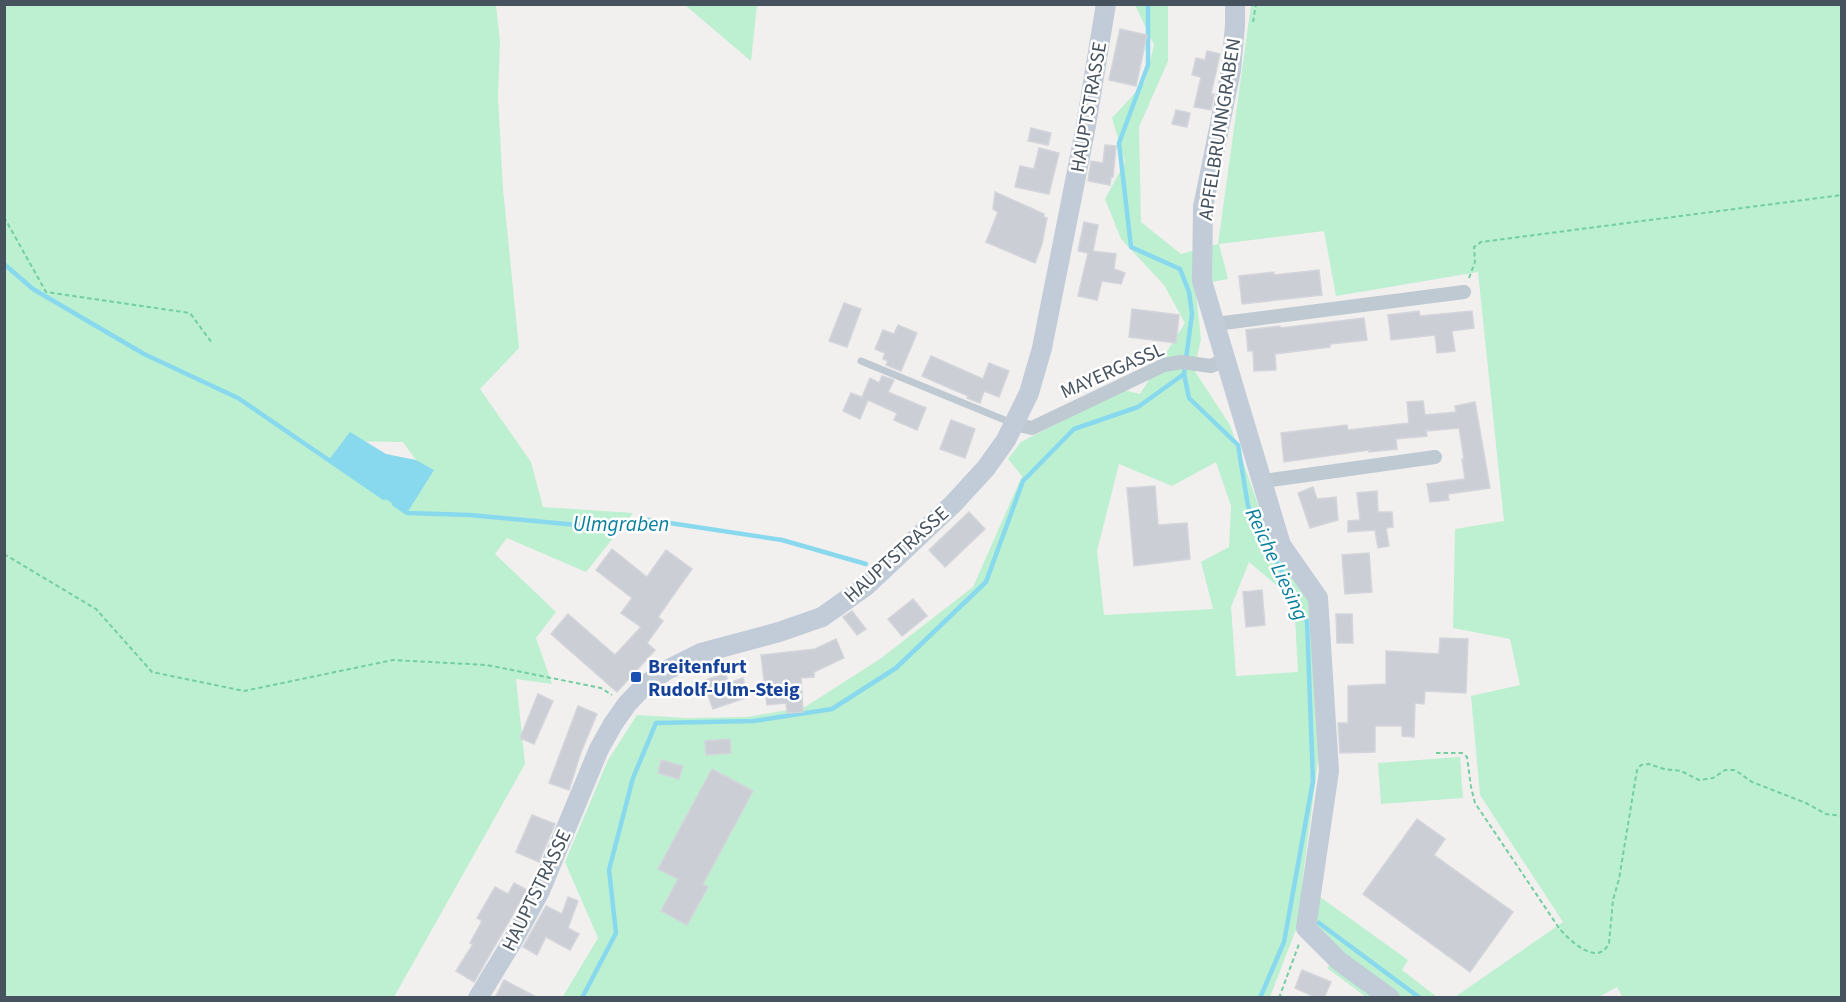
<svg xmlns="http://www.w3.org/2000/svg" width="1846" height="1002" viewBox="0 0 1846 1002" font-family="'Source Sans 3',sans-serif">
	<style>
		.green { fill: #bcf0d0; fill-rule: evenodd }
		.water { fill: #88d9ee }
		.lines { fill: none; stroke-linecap: round; stroke-linejoin: round }
		.stream { stroke: #88d9ee; stroke-width: 4.5 }
		.building { fill: #cbced4; stroke: #d3d5db; stroke-width: 1.5 }
		.path { stroke: #73cfa2; stroke-width: 2; stroke-dasharray: 4.5 3; stroke-linecap: butt }
		.lane { stroke: #bfc9d1; stroke-width: 7 }
		.street { stroke: #bfc9d1; stroke-width: 14 }
		.secondary { stroke: #c1ccd8; stroke-width: 20 }
		.transit-dot { fill: #1a4fb4; stroke: #fff; stroke-width: 2 }
		.labels { text-anchor: middle; stroke-width: 5; stroke-linejoin: round; paint-order: stroke }
		.street-label { font-size: 20px; fill: #46525d; stroke: #fff }
		.transit-label { font-size: 20px; font-weight: bold; fill: #164399; stroke: #fff; text-anchor: start }
		.water-label { font-size: 21px; font-style: italic; fill: #097f9e; stroke: #fff }
	</style>
	<rect width="100%" height="100%" fill="#f2efef"/>
	<g class="green">
		<path d="M5,5H496L500,41L498,97L503,189L519,348L480,389L531,462L543,507L633,513L586,572L507,538L495,554L556,612L536,638L552,684L516,679L525,764L394,997L5,998ZM344,441L403,442L416,460L433,470Z"/>
		<path d="M685,5H757L751,61Z"/>
		<path d="M1135,5H1168V61L1139,127L1141,222L1181,254L1218,244L1251,5H1841V997L1623,998L1617,987L1599,997H1455L1563,922L1480,795L1471,696L1520,685L1510,639L1453,628L1455,529L1504,521L1478,272L1336,296L1324,231L1219,244L1228,279L1195,285L1201,339L1194,370L1230,425L1267,530L1313,600L1321,738L1302,884L1408,960L1402,970L1437,997H1366L1327,968L1340,954L1297,927L1270,997L562,998L598,938L565,862L608,760L637,715L686,718L747,717L805,707L880,659L973,587L1022,476L1008,459L1021,442L1123,390L1140,394L1185,323L1164,285L1121,239L1105,199L1125,162L1112,118L1145,82L1154,45ZM1216,462L1231,506L1229,547L1201,562L1213,609L1104,615L1097,551L1119,464L1172,486ZM1249,562L1294,600L1298,672L1236,676L1231,607Z"/>
		<path d="M1460,757L1463,798L1381,804L1378,763Z"/>
	</g>
	<path class="water" d="M350,432L386,454L416,460L434,470L407,513L328,461Z"/>
	<g class="lines">
		<g class="stream">
			<path d="M1148,4V65L1119,143L1131,247L1180,269L1189,292L1192,314L1184,374L1189,398L1238,445L1248,506L1307,621L1313,781L1284,942L1260,998"/>
			<path d="M4,264L33,289L144,354L238,398L384,498"/>
			<path d="M394,504L407,513L470,515L577,525L650,520L782,540L866,564"/>
			<path d="M1319,923L1420,998"/>
			<path d="M582,998L616,933L609,870L633,778L656,723L754,721L832,709L896,668L986,582L1023,481L1074,429L1138,407L1184,374"/>
		</g>
	</g>
	<g class="building">
		<path d="M1120,29L1147,35L1136,86L1109,80Z"/>
		<path d="M1207,51L1220,54L1211,94H1214L1211,110L1194,107L1201,77L1192,75L1196,58L1205,60Z"/>
		<path d="M1176,110L1190,113L1187,127L1172,124Z"/>
		<path d="M1031,128L1051,133L1048,145L1028,141Z"/>
		<path d="M1105,145L1116,146L1113,177H1111L1110,185L1088,181L1091,161L1103,163Z"/>
		<path d="M1039,148L1059,153L1049,194L1015,187L1020,166L1034,169Z"/>
		<path d="M995,192L1044,214V217L1047,218L1042,244L1035,263L986,242L998,212L993,209Z"/>
		<path d="M1084,222L1098,225L1093,251L1116,254L1114,269L1125,273L1121,284L1102,281L1097,300L1078,296L1088,253L1078,251Z"/>
		<path d="M1319,270L1322,295L1242,304L1239,276L1274,272V275Z"/>
		<path d="M844,303L861,309L847,347L829,341Z"/>
		<path d="M1132,309L1179,315L1176,343L1129,337Z"/>
		<path d="M1419,311L1420,316L1472,311L1474,328L1452,331L1455,351L1437,353L1435,335L1391,340L1388,315Z"/>
		<path d="M1364,318L1367,340L1330,344V347L1275,354L1276,370L1254,371L1253,351H1248L1246,330L1280,326V328Z"/>
		<path d="M898,325L917,333L901,371L886,365L888,361L883,359L885,353L875,349L883,330L894,334Z"/>
		<path d="M931,356L983,379L989,363L1009,371L999,397L984,391L980,403L967,398L968,396L922,376Z"/>
		<path d="M882,376L894,380L888,392L926,408L917,430L894,420L897,413L868,400L860,419L843,411L851,393L862,397L870,378L879,383Z"/>
		<path d="M1423,401L1425,415L1456,412L1455,406L1475,402L1490,488L1448,494L1449,500L1430,502L1427,484L1465,479L1462,459H1464L1459,428L1426,431L1427,436L1396,439L1397,449L1369,452V450L1284,462L1281,433L1347,425L1348,430L1409,423L1407,402Z"/>
		<path d="M951,420L975,429L965,458L940,449Z"/>
		<path d="M1155,486L1158,525L1187,523L1190,559L1134,566L1127,488Z"/>
		<path d="M1313,487L1317,499L1336,497L1338,520L1310,528L1298,493Z"/>
		<path d="M1377,491L1378,512H1392L1393,527L1386,528L1389,546L1378,548L1375,530L1348,532V521L1360,520L1357,493Z"/>
		<path d="M969,512L985,529L945,567L929,550Z"/>
		<path d="M612,549L647,577L666,550L692,569L658,617L663,621L647,643L655,650L617,692L551,634L568,614L615,655L641,627L621,613L632,598L596,570Z"/>
		<path d="M1369,553L1372,592L1345,594L1342,555Z"/>
		<path d="M1262,590L1265,625L1246,627L1243,592Z"/>
		<path d="M913,599L927,616L902,636L888,619Z"/>
		<path d="M852,611L866,629L857,635L843,617Z"/>
		<path d="M1336,614H1352L1353,643H1337Z"/>
		<path d="M1440,638L1468,639L1466,693L1425,691L1424,704L1415,703L1414,737L1402,736V726H1375V752L1340,753L1338,723H1348V686L1386,684V651L1439,654Z"/>
		<path d="M836,639L844,658L814,672V677L801,678L803,712L787,713L786,703L767,705L761,655L815,649Z"/>
		<path d="M725,673L729,683L743,678L748,697L713,709L703,681Z"/>
		<path d="M538,694L553,701L534,744L520,738Z"/>
		<path d="M578,706L597,714L581,752L569,790L549,783Z"/>
		<path d="M730,739L731,753L706,755L705,741Z"/>
		<path d="M661,760L683,766L679,779L658,773Z"/>
		<path d="M712,769L753,791L703,884L708,887L687,925L661,911L678,879L658,869Z"/>
		<path d="M532,815L555,824L539,862L516,852Z"/>
		<path d="M1417,819L1445,839L1434,855L1513,912L1470,972L1363,894Z"/>
		<path d="M514,883L527,890L474,982L456,971L473,944L470,943L482,921L477,918L495,887L508,894Z"/>
		<path d="M568,897L578,901L568,928L579,934L570,950L546,937L537,955L523,947L546,906L562,914Z"/>
		<path d="M1302,970L1331,982L1324,998H1317L1295,988Z"/>
		<path d="M504,980L538,998H495Z"/>
	</g>
	<g class="lines">
		<g class="path">
			<path d="M1253,22L1256,4"/>
			<path d="M4,217L46,292L190,313L212,343"/>
			<path d="M1469,278L1475,262L1474,247L1481,242L1842,195"/>
			<path d="M4,554L96,609L152,672L244,691L393,660L487,665L601,688L612,695"/>
			<path d="M1436,753H1462L1467,757L1471,787L1475,803L1559,928C1569,940 1598,968 1609,943L1613,900L1619,879L1637,770L1641,765L1649,764L1664,769L1681,771L1699,780L1713,778L1725,770H1735L1752,782L1806,803L1826,814L1842,816"/>
			<path d="M1279,998L1299,944"/>
		</g>
		<path class="lane" d="M861,361L1012,423"/>
		<g class="street">
			<path d="M1216,324L1464,292"/>
			<path d="M1015,424L1032,428L1164,365L1181,362L1211,366L1227,359"/>
			<path d="M1264,481L1435,457"/>
		</g>
		<g class="secondary">
			<path d="M1235,4V25L1231,70L1203,207L1202,281L1281,545L1318,598L1329,771L1306,928L1339,961L1390,998"/>
			<path d="M478,998L515,937L540,891L599,749L613,724L627,704L644,686L665,671L701,653L779,632L822,617L866,586L953,504L986,468L1006,440L1029,393L1042,348L1085,131L1106,4"/>
		</g>
	</g>
	<rect class="transit-dot" x="630" y="671" width="12" height="12" rx="3"/>
	<g class="labels">
		<g class="street-label">
			<text transform="translate(1088 107) rotate(-80)" y="7">HAUPTSTRASSE</text>
			<text transform="translate(1219 129) rotate(-81)" y="7">APFELBRUNNGRABEN</text>
			<text transform="translate(1112 370) rotate(-24)" y="7">MAYERGASSL</text>
			<text transform="translate(896 554) rotate(-42)" y="7">HAUPTSTRASSE</text>
			<text transform="translate(536 890) rotate(-64)" y="7">HAUPTSTRASSE</text>
		</g>
		<g class="transit-label">
			<text x="648" y="673">Breitenfurt<tspan x="648" dy="23">Rudolf-Ulm-Steig</tspan></text>
		</g>
		<g class="water-label">
			<text x="621" y="531">Ulmgraben</text>
			<text transform="translate(1277 564) rotate(65)" y="7">Reiche Liesing</text>
		</g>
	</g>
	<rect width="1846" height="1002" fill="none" stroke="#46525d" stroke-width="12"/>
</svg>
